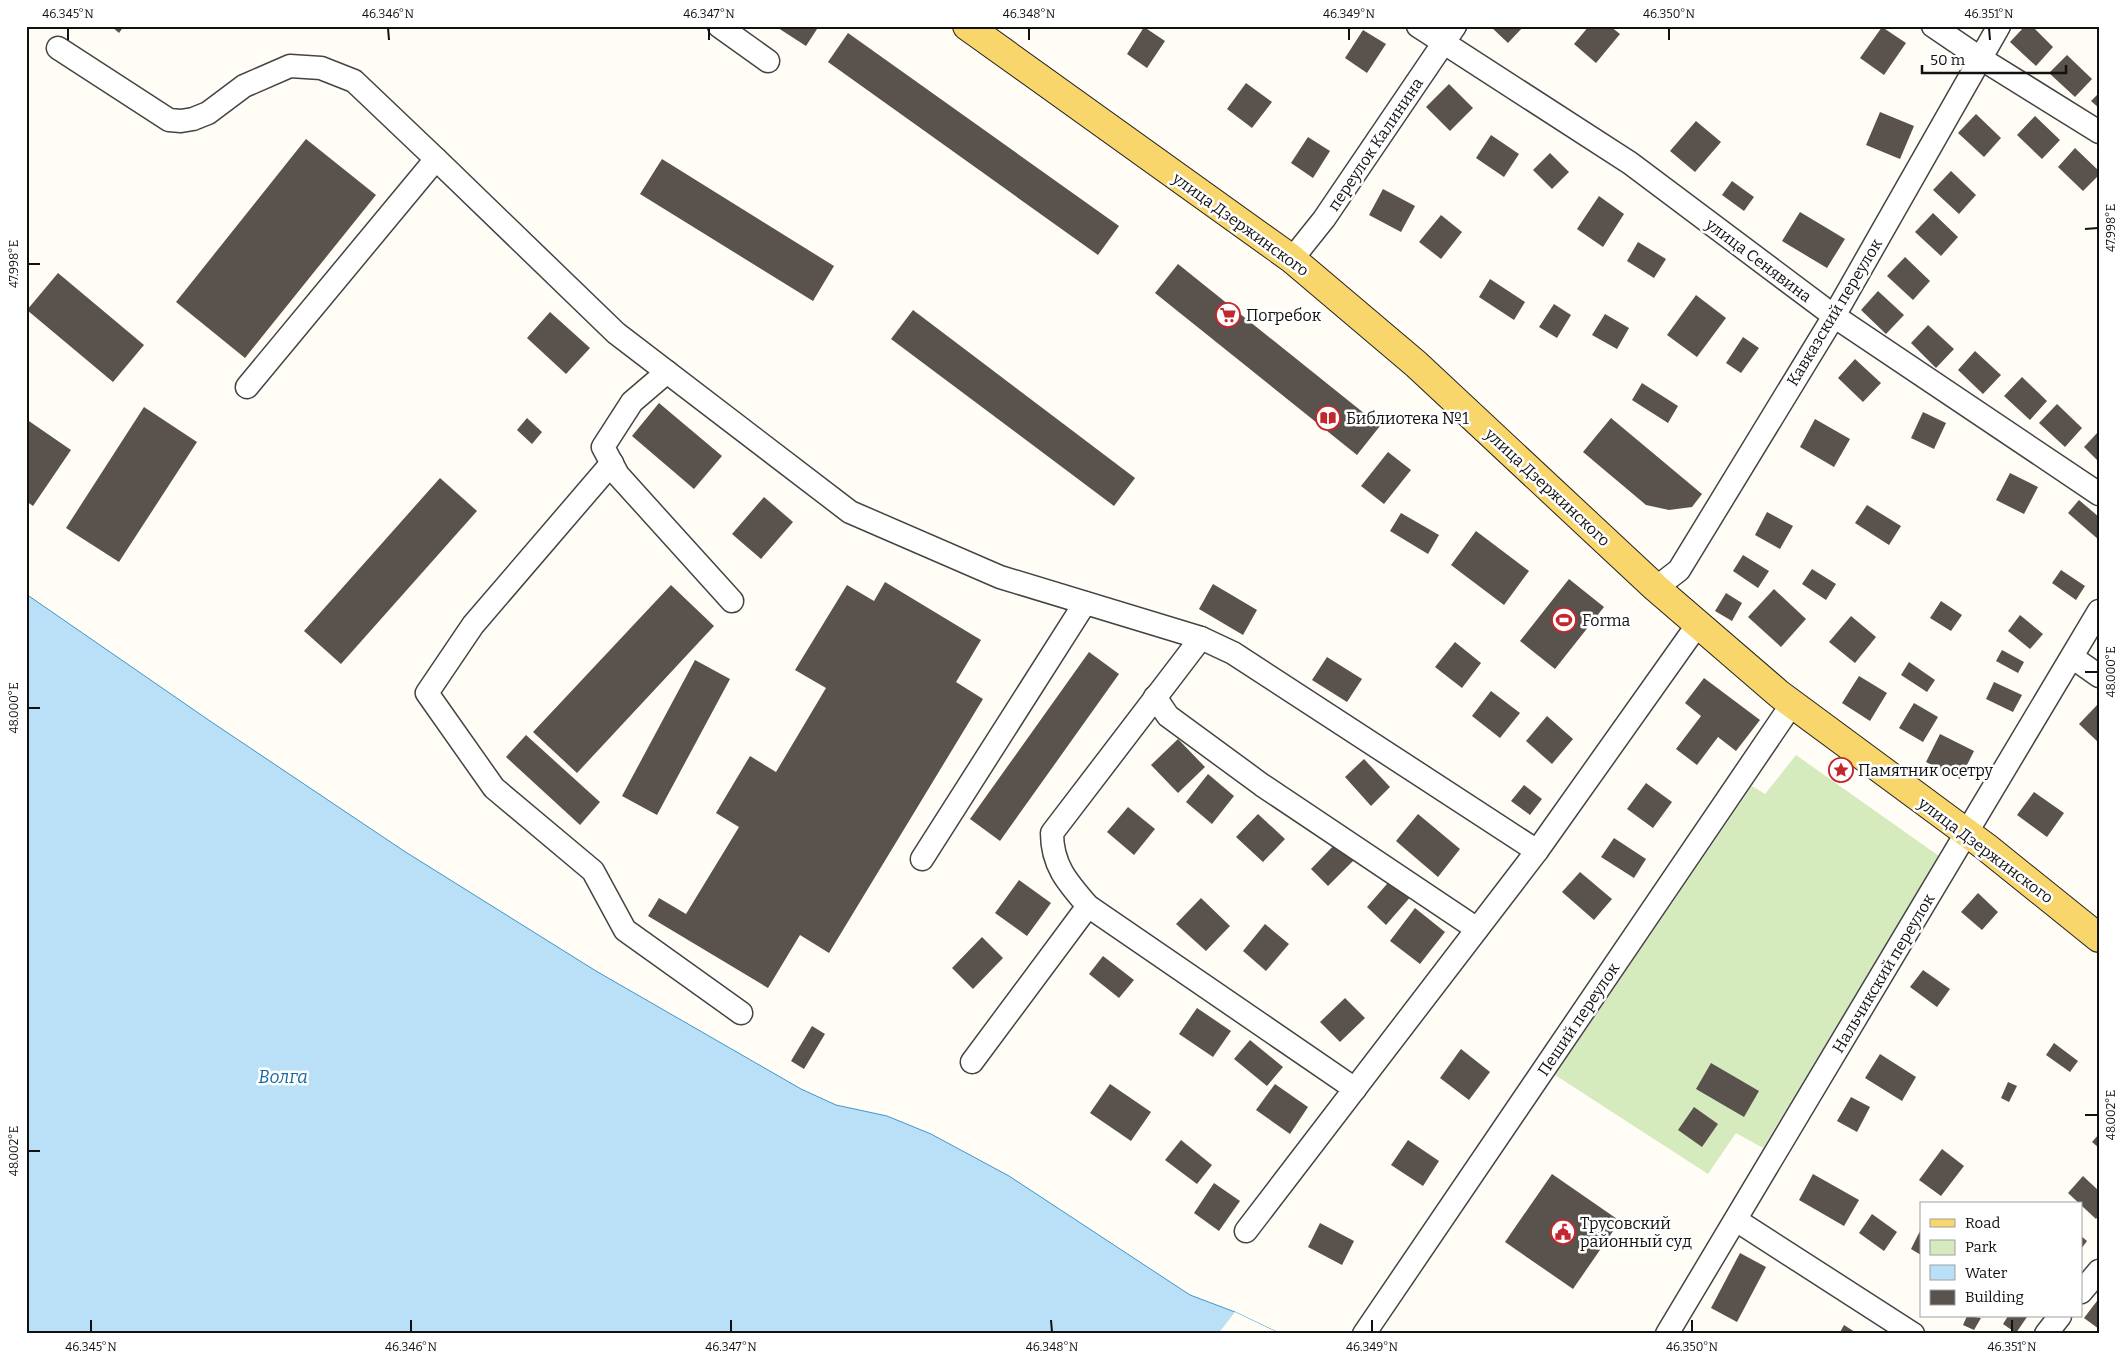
<svg xmlns="http://www.w3.org/2000/svg" width="2125" height="1360" viewBox="0 0 2125 1360" font-family="Bitter,serif">
	<style>
		.green { fill: #d5ebbd }
		.water { fill: #b9e0f7; stroke: #3f96cf }
		.pier { fill: #fffdf5 }
		.building { fill: #5a524d }
		.lines { fill: none; stroke-linecap: round; stroke-linejoin: round }
		.minor-casing { stroke: #444; stroke-width: 25 }
		.major-casing { stroke: #222; stroke-width: 30 }
		.minor { stroke: #fff; stroke-width: 22 }
		.major { stroke: #f9d66b; stroke-width: 28 }
		.ticks { fill: none; stroke: #111; stroke-width: 2 }
		.labels { text-anchor: middle; stroke-width: 5; stroke-linejoin: round; paint-order: stroke }
		.street-label { font-size: 16px; fill: #111; stroke: #fff }
		.poi-label { font-size: 16px; fill: #111; stroke: #fff; text-anchor: start }
		.water-label { font-size: 18px; font-style: italic; fill: #1768a6; stroke: #fff }
		.neatline { fill: none; stroke: #111; stroke-width: 2 }
		.ticks-label { font-size: 12px; text-anchor: middle; fill: #111 }
	</style>
	<rect width="100%" height="100%" fill="#fffdf5"/>
	<path class="green" d="M1796,755L1939,856L1763,1148L1736,1133L1708,1174L1555,1075L1752,786L1765,794Z"/>
	<path class="water" d="M26,594L210,721L404,851L596,971L801,1089L836,1105L887,1116L931,1134L1009,1176L1190,1295L1235,1312L1281,1334H26Z"/>
	<path class="pier" d="M1235,1312L1281,1334H1218Z"/>
	<g class="building">
		<path d="M111,26H124L119,33Z"/>
		<path d="M775,26H819L806,46Z"/>
		<path d="M1490,26H1524L1508,43Z"/>
		<path d="M1589,26H1610L1620,34L1596,63L1574,44Z"/>
		<path d="M2025,26H2032L2053,47L2036,66L2010,42Z"/>
		<path d="M1144,27L1165,41L1147,68L1127,54Z"/>
		<path d="M1882,27L1906,43L1884,75L1860,58Z"/>
		<path d="M1363,30L1386,44L1367,73L1345,58Z"/>
		<path d="M848,33L1119,226L1098,255L828,62Z"/>
		<path d="M2067,55L2092,79L2075,97L2049,73Z"/>
		<path d="M1246,83L1272,102L1252,128L1227,109Z"/>
		<path d="M1449,84L1473,108L1450,131L1426,107Z"/>
		<path d="M2099,93V108L2091,101Z"/>
		<path d="M1880,112L1914,126L1900,159L1866,145Z"/>
		<path d="M1976,114L2001,138L1984,157L1958,133Z"/>
		<path d="M2035,116L2060,140L2042,159L2017,135Z"/>
		<path d="M1696,121L1721,142L1695,172L1670,151Z"/>
		<path d="M1491,135L1519,154L1504,177L1476,158Z"/>
		<path d="M1308,137L1330,151L1313,178L1291,163Z"/>
		<path d="M306,139L376,195L245,358L176,302Z"/>
		<path d="M2075,148L2099,171V175L2083,191L2058,167Z"/>
		<path d="M1550,153L1569,172L1552,189L1533,170Z"/>
		<path d="M662,159L834,266L813,301L640,194Z"/>
		<path d="M1951,171L1976,195L1959,214L1933,190Z"/>
		<path d="M1732,181L1754,197L1744,211L1722,195Z"/>
		<path d="M1383,189L1415,206L1401,232L1369,215Z"/>
		<path d="M1599,196L1624,214L1603,247L1577,229Z"/>
		<path d="M1800,212L1845,239L1827,268L1782,241Z"/>
		<path d="M1933,213L1958,237L1941,256L1915,232Z"/>
		<path d="M1441,215L1462,232L1441,259L1419,242Z"/>
		<path d="M1638,242L1666,259L1654,278L1627,261Z"/>
		<path d="M1905,257L1930,281L1913,300L1887,276Z"/>
		<path d="M1178,264L1380,426L1357,455L1155,293Z"/>
		<path d="M58,273L144,345L113,382L27,310Z"/>
		<path d="M1490,279L1525,302L1514,320L1479,297Z"/>
		<path d="M1878,291L1904,315L1886,334L1861,310Z"/>
		<path d="M1696,295L1726,318L1697,357L1667,335Z"/>
		<path d="M1554,304L1571,315L1557,338L1539,327Z"/>
		<path d="M913,310L1135,478L1114,506L891,339Z"/>
		<path d="M550,312L590,348L566,374L527,338Z"/>
		<path d="M1605,314L1629,328L1617,349L1592,335Z"/>
		<path d="M1928,325L1954,349L1936,368L1911,343Z"/>
		<path d="M1743,337L1759,348L1741,373L1726,363Z"/>
		<path d="M1975,351L2001,375L1983,394L1958,370Z"/>
		<path d="M1855,359L1881,383L1863,402L1838,378Z"/>
		<path d="M2022,377L2047,401L2030,420L2004,396Z"/>
		<path d="M1642,383L1678,406L1668,423L1632,400Z"/>
		<path d="M659,403L722,456L694,489L632,436Z"/>
		<path d="M2057,404L2082,428L2065,447L2039,423Z"/>
		<path d="M144,407L197,442L119,562L66,528Z"/>
		<path d="M1923,412L1946,423L1934,449L1911,438Z"/>
		<path d="M527,418L542,432L532,444L517,430Z"/>
		<path d="M1611,418L1702,494L1692,507L1669,510L1646,505L1583,452Z"/>
		<path d="M26,419L71,450L33,506L26,501Z"/>
		<path d="M1815,419L1850,439L1834,467L1800,447Z"/>
		<path d="M2099,431V462L2084,447Z"/>
		<path d="M1388,452L1411,470L1384,504L1361,486Z"/>
		<path d="M2010,473L2038,487L2024,514L1996,500Z"/>
		<path d="M440,478L477,511L341,664L304,631Z"/>
		<path d="M764,497L793,522L761,559L732,534Z"/>
		<path d="M2079,500L2099,517V540L2068,513Z"/>
		<path d="M1867,505L1901,526L1889,545L1855,523Z"/>
		<path d="M1767,512L1793,526L1780,549L1755,535Z"/>
		<path d="M1401,513L1439,535L1428,554L1390,531Z"/>
		<path d="M1476,531L1529,571L1504,605L1451,565Z"/>
		<path d="M1743,555L1769,571L1758,588L1733,571Z"/>
		<path d="M1812,569L1836,584L1826,600L1802,584Z"/>
		<path d="M2061,570L2085,586L2076,600L2052,583Z"/>
		<path d="M1569,579L1604,607L1555,669L1520,641Z"/>
		<path d="M885,582L981,640L956,682L983,699L829,953L800,935L768,988L648,916L659,898L686,914L739,827L716,813L750,756L776,772L826,688L795,670L847,585L874,601Z"/>
		<path d="M1213,584L1257,610L1243,635L1199,609Z"/>
		<path d="M671,585L714,626L577,773L533,732Z"/>
		<path d="M1774,589L1806,619L1781,647L1748,617Z"/>
		<path d="M1726,593L1742,603L1732,621L1715,611Z"/>
		<path d="M1941,601L1962,615L1951,631L1930,618Z"/>
		<path d="M2020,615L2043,634L2030,649L2008,631Z"/>
		<path d="M1851,616L1876,637L1855,663L1829,642Z"/>
		<path d="M1455,642L1481,663L1462,688L1435,667Z"/>
		<path d="M2002,650L2024,662L2018,673L1996,661Z"/>
		<path d="M1089,652L1119,674L1000,841L970,819Z"/>
		<path d="M1327,657L1362,679L1347,702L1312,680Z"/>
		<path d="M695,660L730,679L657,815L622,796Z"/>
		<path d="M1909,662L1935,680L1927,692L1901,675Z"/>
		<path d="M1859,676L1887,693L1870,721L1842,703Z"/>
		<path d="M1704,678L1760,720L1736,751L1718,737L1697,765L1676,749L1701,716L1685,703Z"/>
		<path d="M1994,682L2022,695L2013,712L1986,699Z"/>
		<path d="M1491,691L1520,713L1500,738L1472,716Z"/>
		<path d="M1914,703L1938,717L1923,742L1899,728Z"/>
		<path d="M2099,703V743L2079,724Z"/>
		<path d="M1547,716L1573,739L1552,764L1526,741Z"/>
		<path d="M1940,734L1974,751L1960,779L1926,762Z"/>
		<path d="M526,735L600,802L580,825L506,757Z"/>
		<path d="M1178,739L1205,767L1178,793L1151,765Z"/>
		<path d="M1364,759L1390,787L1371,806L1345,777Z"/>
		<path d="M1208,774L1234,796L1212,824L1186,802Z"/>
		<path d="M1646,783L1672,802L1653,828L1627,809Z"/>
		<path d="M1524,785L1542,799L1530,815L1511,801Z"/>
		<path d="M2034,792L2064,813L2047,837L2017,815Z"/>
		<path d="M1128,807L1155,829L1134,855L1107,832Z"/>
		<path d="M1258,814L1285,839L1263,862L1236,837Z"/>
		<path d="M1418,814L1460,849L1438,877L1396,841Z"/>
		<path d="M1614,838L1646,859L1634,878L1601,857Z"/>
		<path d="M1340,839L1358,856L1328,886L1311,869Z"/>
		<path d="M1580,872L1612,899L1594,920L1562,892Z"/>
		<path d="M1393,877L1413,894L1386,925L1367,907Z"/>
		<path d="M1019,880L1051,903L1027,936L995,913Z"/>
		<path d="M1978,893L1998,912L1982,930L1961,912Z"/>
		<path d="M1201,898L1230,926L1206,951L1176,924Z"/>
		<path d="M1415,908L1445,932L1420,964L1390,941Z"/>
		<path d="M1265,924L1289,944L1266,971L1243,951Z"/>
		<path d="M982,937L1003,958L973,989L952,968Z"/>
		<path d="M1103,956L1134,980L1119,998L1089,974Z"/>
		<path d="M1923,970L1950,989L1937,1007L1910,987Z"/>
		<path d="M1345,998L1365,1018L1340,1042L1320,1022Z"/>
		<path d="M1197,1008L1231,1031L1213,1057L1179,1034Z"/>
		<path d="M812,1026L825,1034L804,1069L791,1061Z"/>
		<path d="M1250,1040L1283,1067L1267,1086L1234,1059Z"/>
		<path d="M2054,1043L2078,1061L2070,1072L2046,1055Z"/>
		<path d="M1461,1049L1490,1072L1469,1100L1440,1078Z"/>
		<path d="M1880,1054L1916,1077L1902,1101L1865,1078Z"/>
		<path d="M1711,1063L1759,1091L1744,1117L1696,1089Z"/>
		<path d="M2008,1082L2017,1086L2009,1102L2001,1098Z"/>
		<path d="M1110,1084L1151,1112L1131,1141L1090,1113Z"/>
		<path d="M1275,1084L1308,1107L1290,1134L1256,1110Z"/>
		<path d="M1851,1097L1870,1107L1857,1132L1837,1121Z"/>
		<path d="M1694,1107L1718,1124L1702,1147L1678,1130Z"/>
		<path d="M2099,1134V1148L2092,1142Z"/>
		<path d="M1181,1140L1212,1165L1197,1184L1165,1160Z"/>
		<path d="M1408,1140L1439,1161L1423,1186L1391,1165Z"/>
		<path d="M1942,1149L1964,1166L1941,1196L1919,1180Z"/>
		<path d="M1552,1174L1620,1221L1573,1289L1505,1242Z"/>
		<path d="M1813,1174L1859,1200L1844,1226L1799,1200Z"/>
		<path d="M2083,1176L2099,1191V1215L2096,1219L2068,1193Z"/>
		<path d="M1214,1183L1240,1201L1219,1231L1194,1213Z"/>
		<path d="M1872,1214L1897,1232L1884,1251L1859,1233Z"/>
		<path d="M1320,1223L1354,1241L1342,1265L1308,1247Z"/>
		<path d="M1921,1229V1255L1911,1249Z"/>
		<path d="M2081,1236L2087,1241L2081,1249Z"/>
		<path d="M1740,1253L1766,1267L1737,1322L1711,1308Z"/>
		<path d="M2097,1301L2099,1302V1329L2084,1318Z"/>
		<path d="M1967,1316L1981,1318L1974,1330L1963,1325Z"/>
		<path d="M2008,1316H2025L2027,1317L2016,1333L2003,1324Z"/>
		<path d="M1844,1325L1858,1334H1839Z"/>
	</g>
	<g class="lines">
		<defs>
			<g id="minor">
				<path d="M719,26L768,61"/>
				<path d="M1418,26L1630,163L1834,316L2099,494"/>
				<path d="M1933,26L1980,58L2099,132"/>
				<path d="M58,48L169,120L181,121L193,119L208,113L244,86L290,66L321,68L354,81L436,159"/>
				<path d="M1292,259L1324,219L1455,26"/>
				<path d="M667,372L632,402L603,447L618,475L732,601"/>
				<path d="M247,387L436,159L616,333L850,512L1000,577L1201,638L1233,653L1537,851"/>
				<path d="M612,463L473,625L427,693L494,788L593,871L625,930L741,1013"/>
				<path d="M1656,588L1679,570L1834,316L1999,26"/>
				<path d="M1201,638L1052,833C1052,865 1067,882 1088,906L1355,1089"/>
				<path d="M2072,657L2099,676"/>
				<path d="M1155,697L1168,716L1262,785L1477,929"/>
				<path d="M922,859L1085,603"/>
				<path d="M972,1062L1088,906"/>
				<path d="M1736,1220L1913,1334"/>
				<path d="M1246,1231L1537,851L1698,624"/>
				<path d="M2081,1292L2099,1271"/>
				<path d="M1364,1334L1792,704"/>
				<path d="M1667,1334L2099,611"/>
				<path d="M2046,1334L2060,1316"/>
			</g>
			<path id="major" d="M967,26L1292,259L1416,364L1656,588L1779,694L1986,847L2099,938"/>
		</defs>
		<use href="#minor" class="minor-casing"/>
		<use href="#major" class="major-casing"/>
		<use href="#minor" class="minor"/>
		<use href="#major" class="major"/>
	</g>
	<path class="ticks" d="M68,28V40M388,28L389,40M709,28V40M1029,28V40M1349,28V40M1669,28V40M1989,28L1990,40M2085,229L2098,228M28,264H40M2085,672H2098M28,708H40M2085,1115H2098M28,1151H40M91,1320V1332M411,1320V1332M731,1320V1332M1051,1320L1052,1332M1372,1320V1332M1692,1320V1332M2012,1320V1332"/>
	<defs>
		<symbol id="supermarket-ring" viewBox="-11 -11 22 22"><circle r="9.5" fill="#fff" stroke="#c4262e" stroke-width="1.5"/><path d="M-6-5.5h2.5l.6 2H6L4.5 2H-2.5L-4.4-4H-6ZM-1.5 3.2a1.3 1.3 0 1 0 .1 0ZM3 3.2a1.3 1.3 0 1 0 .1 0Z" fill="#c4262e"/></symbol>
		<symbol id="library-ring" viewBox="-11 -11 22 22"><circle r="9.5" fill="#fff" stroke="#c4262e" stroke-width="1.5"/><path d="M-6-4Q-3-5.5-.7-3.5V5Q-3 3-6 4ZM6-4Q3-5.5 .7-3.5V5Q3 3 6 4Z" fill="#c4262e"/></symbol>
		<symbol id="stadium-ring" viewBox="-11 -11 22 22"><circle r="9.5" fill="#fff" stroke="#c4262e" stroke-width="1.5"/><path d="M0-5a6.5 5 0 1 0 0 10a6.5 5 0 1 0 0-10ZM-3.5-1.8h7v3.6h-7Z" fill="#c4262e"/></symbol>
		<symbol id="sight-ring" viewBox="-11 -11 22 22"><circle r="9.5" fill="#fff" stroke="#c4262e" stroke-width="1.5"/><path d="M0-6L1.8-2.2L6-1.7L2.9 1.2L3.7 5.4L0 3.3L-3.7 5.4L-2.9 1.2L-6-1.7L-1.8-2.2Z" fill="#c4262e"/></symbol>
		<symbol id="civic-ring" viewBox="-11 -11 22 22"><circle r="9.5" fill="#fff" stroke="#c4262e" stroke-width="1.5"/><path d="M-.6-6.5H3V-4.5H.6V-3L4-1V1h2V6H-6V1h2V-1L-.6-3ZM-1.2 2.5V6h2.4V2.5Z" fill="#c4262e"/></symbol>
	</defs>
	<g fill-rule="evenodd">
		<use href="#supermarket-ring" x="1214" y="301" width="28" height="28"/>
		<use href="#library-ring" x="1314" y="404" width="28" height="28"/>
		<use href="#stadium-ring" x="1550" y="606" width="28" height="28"/>
		<use href="#sight-ring" x="1827" y="756" width="28" height="28"/>
		<use href="#civic-ring" x="1549" y="1218" width="28" height="28"/>
	</g>
	<g class="labels">
		<g class="street-label">
			<text transform="translate(1375 144) rotate(-56)" y="6">переулок Калинина</text>
			<text transform="translate(1241 224) rotate(36)" y="6">улица Дзержинского</text>
			<text transform="translate(1759 260) rotate(37)" y="6">улица Сенявина</text>
			<text transform="translate(1834 312) rotate(-59)" y="6">Кавказский переулок</text>
			<text transform="translate(1548 487) rotate(43)" y="6">улица Дзержинского</text>
			<text transform="translate(1986 850) rotate(37)" y="6">улица Дзержинского</text>
			<text transform="translate(1883 973) rotate(-59)" y="6">Нальчикский переулок</text>
			<text transform="translate(1578 1019) rotate(-56)" y="6">Пеший переулок</text>
		</g>
		<g class="poi-label">
			<text x="1246" y="321">Погребок</text>
			<text x="1346" y="424">Библиотека №1</text>
			<text x="1582" y="626">Forma</text>
			<text x="1858" y="776">Памятник осетру</text>
			<text x="1580" y="1229">Трусовский<tspan x="1580" dy="18">районный суд</tspan></text>
		</g>
		<g class="water-label">
			<text x="283" y="1083">Волга</text>
		</g>
	</g>
	<rect width="2125" height="1360" fill="none" stroke="#ffffff" stroke-width="55"/>
	<rect x="1920" y="1202" width="162" height="115" fill="#ffffff" stroke="#a0a0a0"/>
	<rect x="1930" y="1219" width="25" height="8" fill="#f9d66b" stroke="#a0a0a0"/>
	<text x="1965" y="1228" font-size="15" fill="#111111">Road</text>
	<rect x="1930" y="1240" width="25" height="15" fill="#d5ebbd" stroke="#a0a0a0"/>
	<text x="1965" y="1252" font-size="15" fill="#111111">Park</text>
	<rect x="1930" y="1265" width="25" height="15" fill="#b9e0f7" stroke="#a0a0a0"/>
	<text x="1965" y="1278" font-size="15" fill="#111111">Water</text>
	<rect x="1930" y="1290" width="25" height="15" fill="#5a524d" stroke="#a0a0a0"/>
	<text x="1965" y="1302" font-size="15" fill="#111111">Building</text>
	<path d="M1922 65v8h144v-8" fill="none" stroke="#111111" stroke-width="2.5"/>
	<text x="1930" y="65" font-size="15" fill="#111111" stroke="#ffffff" stroke-width="4" paint-order="stroke">50 m</text>
	<rect x="28" y="28" width="2070" height="1304" class="neatline"/>
	<g class="ticks-label">
		<text x="68" y="18">46.345°N</text>
		<text x="388" y="18">46.346°N</text>
		<text x="709" y="18">46.347°N</text>
		<text x="1029" y="18">46.348°N</text>
		<text x="1349" y="18">46.349°N</text>
		<text x="1669" y="18">46.350°N</text>
		<text x="1989" y="18">46.351°N</text>
		<text transform="translate(2111 228) rotate(-90)" y="4">47.998°E</text>
		<text transform="translate(14 264) rotate(-90)" y="4">47.998°E</text>
		<text transform="translate(2111 672) rotate(-90)" y="4">48.000°E</text>
		<text transform="translate(14 708) rotate(-90)" y="4">48.000°E</text>
		<text transform="translate(2111 1115) rotate(-90)" y="4">48.002°E</text>
		<text transform="translate(14 1151) rotate(-90)" y="4">48.002°E</text>
		<text x="91" y="1351">46.345°N</text>
		<text x="411" y="1351">46.346°N</text>
		<text x="731" y="1351">46.347°N</text>
		<text x="1052" y="1351">46.348°N</text>
		<text x="1372" y="1351">46.349°N</text>
		<text x="1692" y="1351">46.350°N</text>
		<text x="2012" y="1351">46.351°N</text>
	</g>
</svg>
